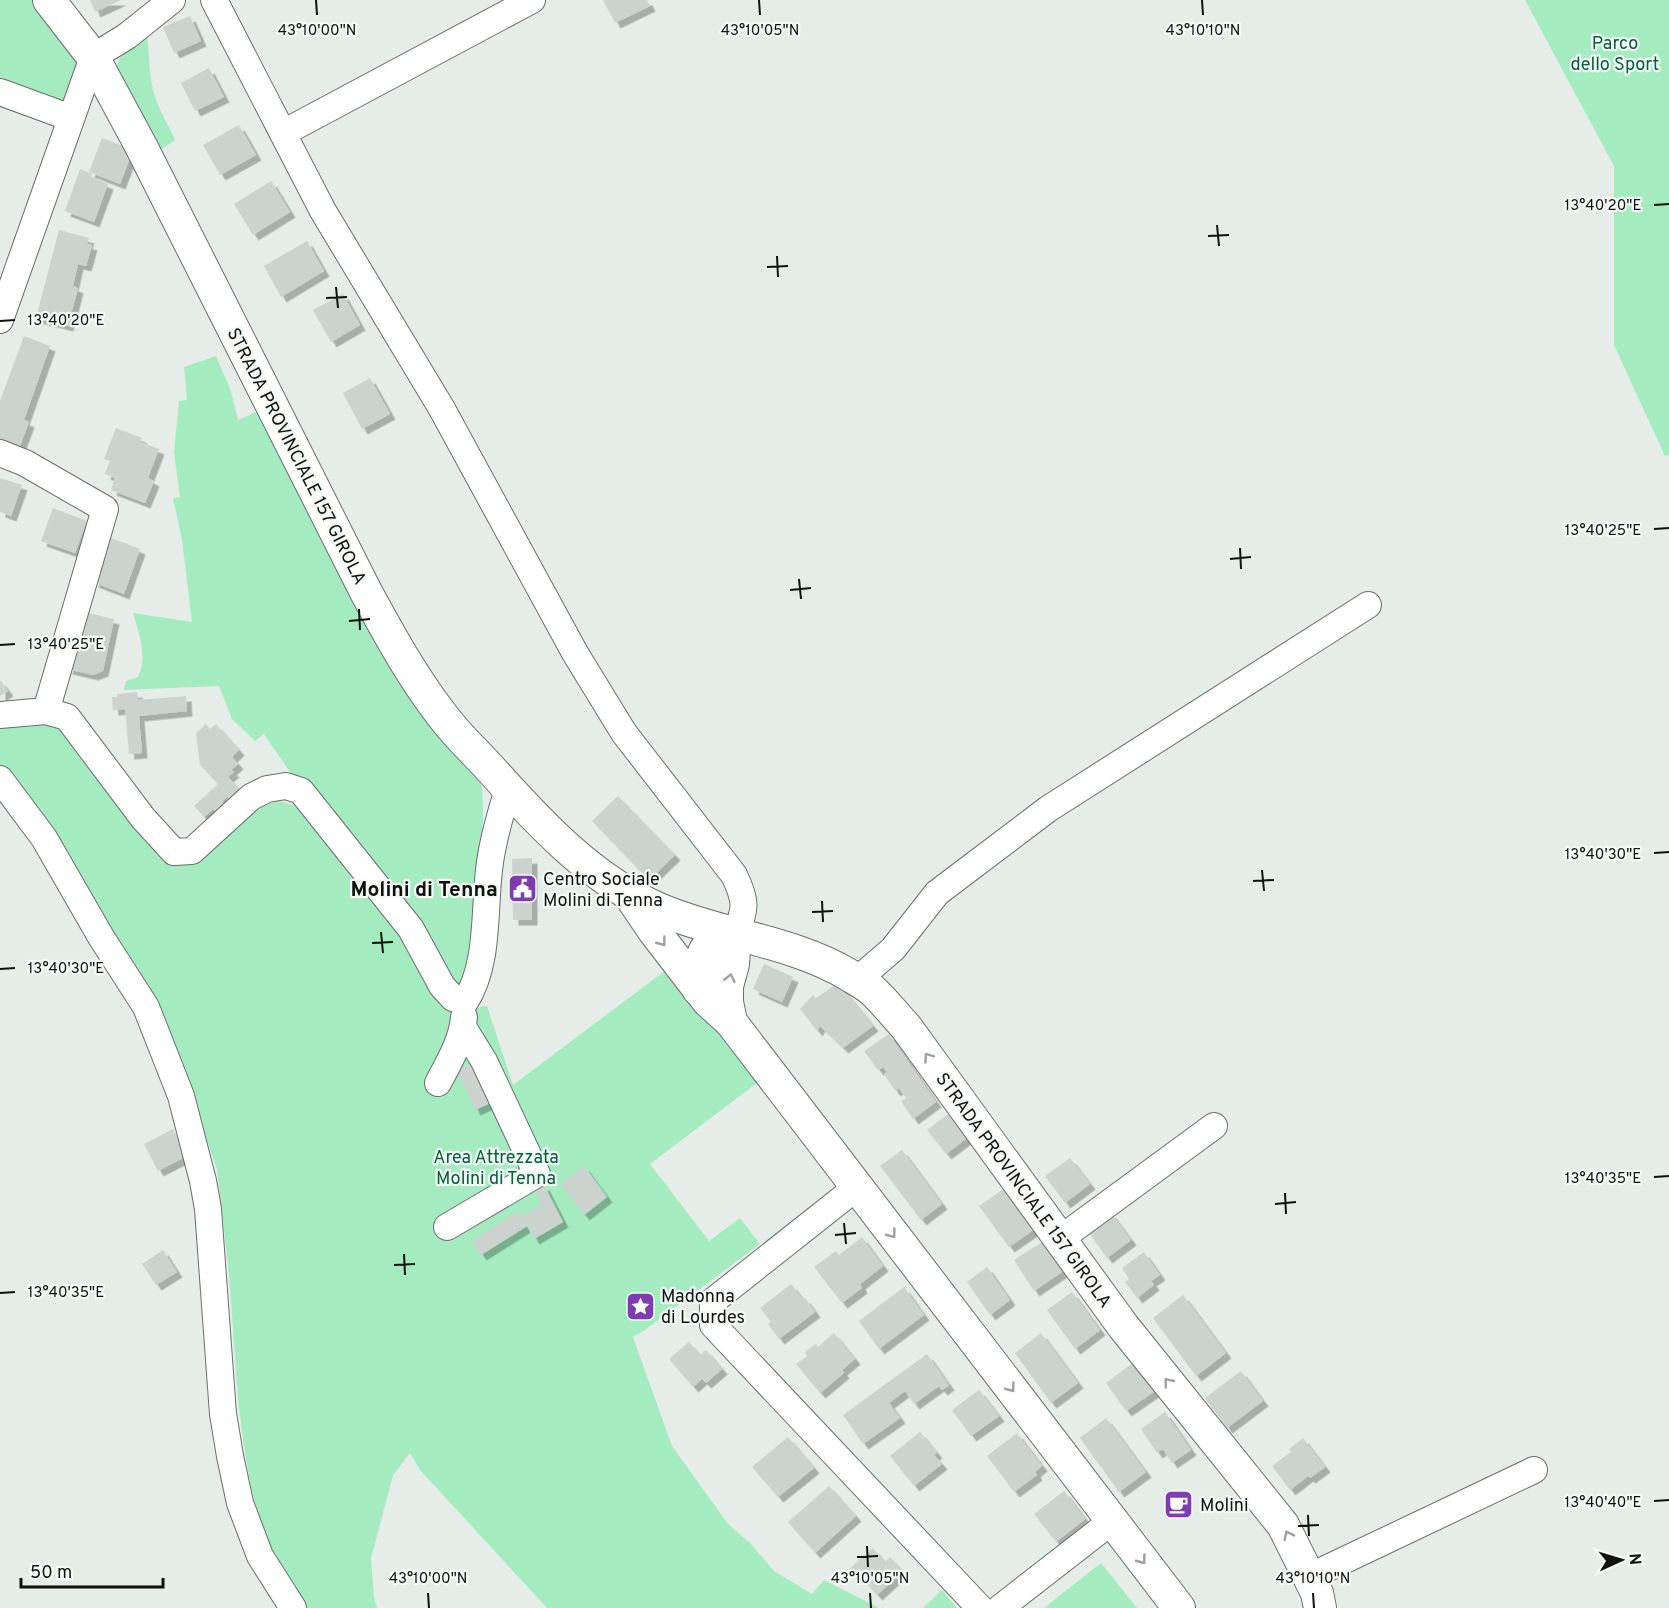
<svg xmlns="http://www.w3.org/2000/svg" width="1669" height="1608" viewBox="0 0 1669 1608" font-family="Overpass,sans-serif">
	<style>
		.green { fill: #a4ecc0 }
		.building { fill: #ccd2ce; filter: url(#shadow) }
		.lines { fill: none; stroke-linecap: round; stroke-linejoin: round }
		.minor-casing { stroke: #696e6b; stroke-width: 28 }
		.major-casing { stroke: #696e6b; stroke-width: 34 }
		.minor { stroke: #fff; stroke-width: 26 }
		.major { stroke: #fff; stroke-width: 32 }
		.oneway { stroke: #9fa09f }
		.ticks { fill: none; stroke: #0f110f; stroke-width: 2 }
		.labels { text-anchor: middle; stroke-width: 4.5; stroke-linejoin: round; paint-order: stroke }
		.park-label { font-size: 18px; fill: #026038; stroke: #f3f9f5 }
		.street-label { font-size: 18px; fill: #0f110f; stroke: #f3f9f5 }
		.poi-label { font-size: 18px; fill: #0f110f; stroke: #f3f9f5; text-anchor: start }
		.quarter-label { font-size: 21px; font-weight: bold; fill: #0f110f; stroke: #f3f9f5 }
		.ticks-label { font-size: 15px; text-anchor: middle; fill: #0f110f; stroke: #f3f9f5; stroke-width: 4.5; stroke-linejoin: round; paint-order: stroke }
	</style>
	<defs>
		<filter id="shadow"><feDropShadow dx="5.5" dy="5.5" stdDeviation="0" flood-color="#0004"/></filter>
	</defs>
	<rect width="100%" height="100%" fill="#e6ece8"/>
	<g class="green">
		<path d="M0,0H34L81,63L71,111L0,84Z"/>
		<path d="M1525,0H1669V455L1665,456L1614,345V166Z"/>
		<path d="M146,29C150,51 148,76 155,96C159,111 169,125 175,140L159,151L116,72C118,53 133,42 146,29Z"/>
		<path d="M216,356L231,391L238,420L263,409L479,778L482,787L483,814L478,916L462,993L303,791L264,734L255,741L232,719L219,686L124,690L126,681L138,677C148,658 139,633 133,613L192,622L182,540L173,498L180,497L174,452L179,401L187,400L184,367Z"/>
		<path d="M47,715L174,852L266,804L279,801L298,806L365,885L454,1012L487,1006L513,1085L670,967L757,1083L650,1164L709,1241L740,1218L760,1244L645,1330L633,1337L672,1446L728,1524L750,1543L774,1571L812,1594L824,1580L879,1608H547L420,1470L410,1453L393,1475L371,1559L374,1597L377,1608H305L278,1565L263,1533L251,1488L244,1446L238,1399L229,1274L217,1169L194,1104L0,773V718Z"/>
		<path d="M1101,1563L1137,1608H1044Z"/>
		<path d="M942,1590L957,1608H923Z"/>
	</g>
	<g class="building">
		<path d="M90,0H121L95,12Z"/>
		<path d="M603,0H647L650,6L615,23Z"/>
		<path d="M190,16L201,41L174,53L163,27Z"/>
		<path d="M209,68L224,97L195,111L181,83Z"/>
		<path d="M239,125L256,155L220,175L203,145Z"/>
		<path d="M102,138L133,150L120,184L89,172Z"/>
		<path d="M80,169L92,174L91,177L108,184L94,222L65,211Z"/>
		<path d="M271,181L290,212L253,235L234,204Z"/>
		<path d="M59,230L89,238L87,244L92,245L86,266L78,264L73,286L78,288L68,326L36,318Z"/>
		<path d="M307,241L324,271L281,297L264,266Z"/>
		<path d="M343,294L360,325L331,342L313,310Z"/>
		<path d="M24,336L50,346L24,420L29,422L16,457L0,452V401Z"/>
		<path d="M370,378L390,414L362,429L343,393Z"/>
		<path d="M116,428L142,438L140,442L159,449L148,478L154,481L145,503L111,490L115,478L105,474L110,461L104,459Z"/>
		<path d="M0,478L22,485L11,516L0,512Z"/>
		<path d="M53,508L87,521L75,553L41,541Z"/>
		<path d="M109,537L140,549L124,594L93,582Z"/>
		<path d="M80,611L114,619L103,671L93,675L67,669Z"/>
		<path d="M0,680L8,691L0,696Z"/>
		<path d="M137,692L138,700L186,696L187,711L139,716L142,753L129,754L125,709L113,710L112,697H117V694Z"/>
		<path d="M206,724L210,729L216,724L239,750L232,757L238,764L231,770L234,772L228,777L241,790L230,800L227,797L222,802L227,806L218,814L213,809L204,817L194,806L218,784L200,765L196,733Z"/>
		<path d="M618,796L675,855L649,880L592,821Z"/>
		<path d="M532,858V920H513L512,859Z"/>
		<path d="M764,964L793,977L782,1002L753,989Z"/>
		<path d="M838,983L873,1026L843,1048L820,1026L817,1031L800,1009L813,995L816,998Z"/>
		<path d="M889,1034L936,1102L913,1119L901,1101L906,1098L899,1088L895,1091L884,1074L887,1072L883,1067L878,1070L864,1051Z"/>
		<path d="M479,1061L497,1100L475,1110L457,1071Z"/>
		<path d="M948,1114L967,1138L946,1154L927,1130Z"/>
		<path d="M173,1129L187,1156L158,1171L144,1144Z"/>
		<path d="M902,1150L942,1204L921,1220L880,1166Z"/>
		<path d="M1070,1158L1090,1184L1065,1203L1045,1176Z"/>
		<path d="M584,1166L607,1197L584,1215L561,1184Z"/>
		<path d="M544,1185L563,1222L534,1239L527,1226L481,1255L472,1241L518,1211L521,1217L541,1204L534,1189Z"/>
		<path d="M1005,1188L1035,1229L1009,1247L979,1206Z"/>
		<path d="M1110,1212L1131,1240L1107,1258L1087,1230Z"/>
		<path d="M862,1237L883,1266L860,1284L862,1288L842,1303L814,1267L836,1251L839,1255Z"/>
		<path d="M1044,1241L1062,1272L1034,1291L1014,1260Z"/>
		<path d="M163,1250L177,1272L156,1285L142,1264Z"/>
		<path d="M1144,1252L1160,1275L1151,1281L1154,1285L1137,1298L1125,1282L1129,1279L1122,1268Z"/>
		<path d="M987,1267L1010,1300L990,1315L967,1282Z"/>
		<path d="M791,1284L803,1300L805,1298L815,1312L779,1339L768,1324L771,1322L760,1308Z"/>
		<path d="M904,1287L924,1315L879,1349L859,1321Z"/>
		<path d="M1072,1292L1100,1330L1075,1349L1047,1310Z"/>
		<path d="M1183,1295L1226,1353L1196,1376L1153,1318Z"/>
		<path d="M834,1333L855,1359L842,1370L844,1373L820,1393L796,1364L807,1356L805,1352L816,1344L818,1347Z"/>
		<path d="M1041,1333L1078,1383L1051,1403L1015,1353Z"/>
		<path d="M689,1342L700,1355L706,1350L722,1369L706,1383L702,1379L693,1387L669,1359Z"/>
		<path d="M927,1354L949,1385L942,1390L939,1386L914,1404L905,1391L889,1403L900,1418L863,1444L843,1415Z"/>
		<path d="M1134,1362L1155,1391L1126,1411L1106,1383Z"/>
		<path d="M1241,1371L1263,1401L1227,1428L1205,1398Z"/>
		<path d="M979,1390L999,1416L971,1436L952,1410Z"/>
		<path d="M1165,1412L1191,1450L1172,1463L1163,1449L1157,1453L1141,1429Z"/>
		<path d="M1106,1418L1146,1472L1119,1492L1080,1438Z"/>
		<path d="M920,1432L937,1453L934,1455L942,1464L914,1486L890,1456Z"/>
		<path d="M1017,1433L1042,1466L1035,1472L1037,1475L1014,1492L987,1456Z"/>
		<path d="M788,1437L814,1468L778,1497L752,1467Z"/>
		<path d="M1303,1438L1325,1467L1310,1478L1308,1476L1290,1490L1272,1466L1291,1452L1289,1449Z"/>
		<path d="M829,1486L856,1516L815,1553L788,1522Z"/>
		<path d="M1064,1491L1085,1519L1056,1542L1034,1514Z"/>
		<path d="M873,1548L885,1562L890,1557L903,1571L877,1595L859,1575L855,1578L848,1570Z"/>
	</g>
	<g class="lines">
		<defs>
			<g id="minor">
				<path d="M214,0L323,211L442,409L575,653L624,733L734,875C746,900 747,909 735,933"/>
				<path d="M0,92L71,118"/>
				<path d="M283,133L532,0"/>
				<path d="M0,320L93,57L127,36L172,0"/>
				<path d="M0,453L25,463L105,509L46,711L0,715"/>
				<path d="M46,711L67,717L143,818L174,852L192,851L251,797L267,789L286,786L301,791L411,929L442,986L453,998L465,1002C489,965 484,912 489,870C492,843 500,816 508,789"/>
				<path d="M0,779L44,838L101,937L146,1007L181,1096L203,1181L208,1209L223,1414L230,1456L240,1503L260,1556L293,1608"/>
				<path d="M857,980L893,949L937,893L1048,809L1368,605"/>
				<path d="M438,1083C449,1062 462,1041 464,1017"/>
				<path d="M857,1187L713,1301V1325L980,1608"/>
				<path d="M447,1227L537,1174L484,1061L463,1027"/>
				<path d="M1060,1239L1214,1126"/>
				<path d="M1309,1577L1534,1470"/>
				<path d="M1000,1608L1112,1521"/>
			</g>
			<g id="major">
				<path d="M49,0L93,57L141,146L366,592C390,636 414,680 445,719C458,736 474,751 488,766C537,821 592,881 661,910C723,936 792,941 849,975C857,980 865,984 872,990C884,1001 895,1015 906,1027L1123,1326L1283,1525L1317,1593L1320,1608"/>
				<path d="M629,894L654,931L708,1001L731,1022L1179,1608"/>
				<path d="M698,989C699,972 699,949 716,939C721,936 729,935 735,933"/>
				<path d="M731,1022L727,1002V986L733,964L735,933"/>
			</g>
		</defs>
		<use href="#minor" class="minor-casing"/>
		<use href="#major" class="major-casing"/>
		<use href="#minor" class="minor"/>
		<use href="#major" class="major"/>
	</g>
	<defs><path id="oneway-chevron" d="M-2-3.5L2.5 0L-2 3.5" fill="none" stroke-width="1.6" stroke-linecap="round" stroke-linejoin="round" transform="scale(1.5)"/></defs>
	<g class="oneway">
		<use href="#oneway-chevron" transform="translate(662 942) rotate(53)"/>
		<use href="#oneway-chevron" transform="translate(730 978) rotate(-77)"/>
		<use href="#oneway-chevron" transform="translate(928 1057) rotate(-126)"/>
		<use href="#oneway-chevron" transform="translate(892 1234) rotate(53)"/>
		<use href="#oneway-chevron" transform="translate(1168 1382) rotate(-129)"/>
		<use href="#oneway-chevron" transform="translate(1011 1388) rotate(53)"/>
		<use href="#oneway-chevron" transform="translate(1288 1535) rotate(-116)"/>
		<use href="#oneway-chevron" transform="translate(1142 1560) rotate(53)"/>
	</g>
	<path class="ticks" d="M316,0L317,15M759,0L760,15M1202,0L1203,15M1654,205L1669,204M1217,225L1219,246M1208,236L1229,235M777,256L778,277M767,267L788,266M336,287L338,308M326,298L347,297M0,321L15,320M1654,529L1669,528M1240,548L1241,569M1230,559L1251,557M799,579L801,599M790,590L811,588M359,609L360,630M349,621L370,619M0,645L15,644M1654,853L1669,852M1262,870L1264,891M1253,881L1274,880M822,901L823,922M812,912L833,911M381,932L383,953M372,943L393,942M0,969L15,968M1654,1177L1669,1176M1285,1193L1286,1214M1275,1204L1296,1202M844,1223L846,1244M835,1235L856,1233M404,1254L405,1275M394,1265L415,1264M0,1293L15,1292M1654,1501L1669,1500M1308,1515L1309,1536M1298,1526L1319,1525M867,1546L868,1567M857,1557L878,1556M428,1593L429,1608M870,1593L871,1608M1313,1593L1314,1608"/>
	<defs>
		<symbol id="civic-square" viewBox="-11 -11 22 22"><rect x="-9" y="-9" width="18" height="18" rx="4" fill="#7e3cb0" stroke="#f3f9f5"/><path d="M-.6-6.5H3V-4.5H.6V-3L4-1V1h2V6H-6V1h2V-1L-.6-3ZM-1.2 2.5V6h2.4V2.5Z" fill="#fff"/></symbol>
		<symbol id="sight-square" viewBox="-11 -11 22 22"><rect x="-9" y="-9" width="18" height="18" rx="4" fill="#7e3cb0" stroke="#f3f9f5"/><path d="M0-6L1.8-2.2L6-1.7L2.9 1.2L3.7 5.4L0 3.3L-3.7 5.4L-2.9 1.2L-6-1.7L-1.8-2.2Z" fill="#fff"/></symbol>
		<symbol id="cafe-square" viewBox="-11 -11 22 22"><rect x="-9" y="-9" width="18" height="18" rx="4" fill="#7e3cb0" stroke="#f3f9f5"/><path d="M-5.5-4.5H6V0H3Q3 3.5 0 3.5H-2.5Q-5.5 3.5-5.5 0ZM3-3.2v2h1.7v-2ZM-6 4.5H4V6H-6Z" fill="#fff"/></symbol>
	</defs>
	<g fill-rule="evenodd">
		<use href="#civic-square" x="506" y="872" width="33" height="33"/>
		<use href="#sight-square" x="624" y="1290" width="33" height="33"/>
		<use href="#cafe-square" x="1162" y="1488" width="33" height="33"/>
	</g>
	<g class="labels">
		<g class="park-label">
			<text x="1615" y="49">Parco<tspan x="1615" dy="21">dello Sport</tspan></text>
			<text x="496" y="1163">Area Attrezzata<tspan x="496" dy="21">Molini di Tenna</tspan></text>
		</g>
		<g class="street-label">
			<text transform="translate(297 456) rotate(63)" y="6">STRADA PROVINCIALE 157 GIROLA</text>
			<text transform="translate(1024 1190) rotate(54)" y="6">STRADA PROVINCIALE 157 GIROLA</text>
		</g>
		<g class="poi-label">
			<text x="543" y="885">Centro Sociale<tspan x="543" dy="21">Molini di Tenna</tspan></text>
			<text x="661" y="1302">Madonna<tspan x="661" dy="21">di Lourdes</tspan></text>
			<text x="1200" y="1511">Molini</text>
		</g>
		<g class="quarter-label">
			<text x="424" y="896">Molini di Tenna</text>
		</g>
	</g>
	<g class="ticks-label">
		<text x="317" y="35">43°10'00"N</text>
		<text x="760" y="35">43°10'05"N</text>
		<text x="1203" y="35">43°10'10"N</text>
		<text x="1603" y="210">13°40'20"E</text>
		<text x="66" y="325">13°40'20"E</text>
		<text x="1603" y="535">13°40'25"E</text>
		<text x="66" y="649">13°40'25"E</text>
		<text x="1603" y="859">13°40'30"E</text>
		<text x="66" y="973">13°40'30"E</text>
		<text x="1603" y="1183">13°40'35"E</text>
		<text x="66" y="1297">13°40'35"E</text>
		<text x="1603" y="1507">13°40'40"E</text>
		<text x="428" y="1583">43°10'00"N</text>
		<text x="870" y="1583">43°10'05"N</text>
		<text x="1313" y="1583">43°10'10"N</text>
	</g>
	<g transform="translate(1621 1560) rotate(86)" stroke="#f3f9f5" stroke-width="4.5" paint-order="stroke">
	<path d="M0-4.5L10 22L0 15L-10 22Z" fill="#0f110f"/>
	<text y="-9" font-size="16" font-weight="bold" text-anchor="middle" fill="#0f110f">N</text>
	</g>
	<path d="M21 1578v9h142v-9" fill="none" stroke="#0f110f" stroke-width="3"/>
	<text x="30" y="1578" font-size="18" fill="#0f110f" stroke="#f3f9f5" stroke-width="4.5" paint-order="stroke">50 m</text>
</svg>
